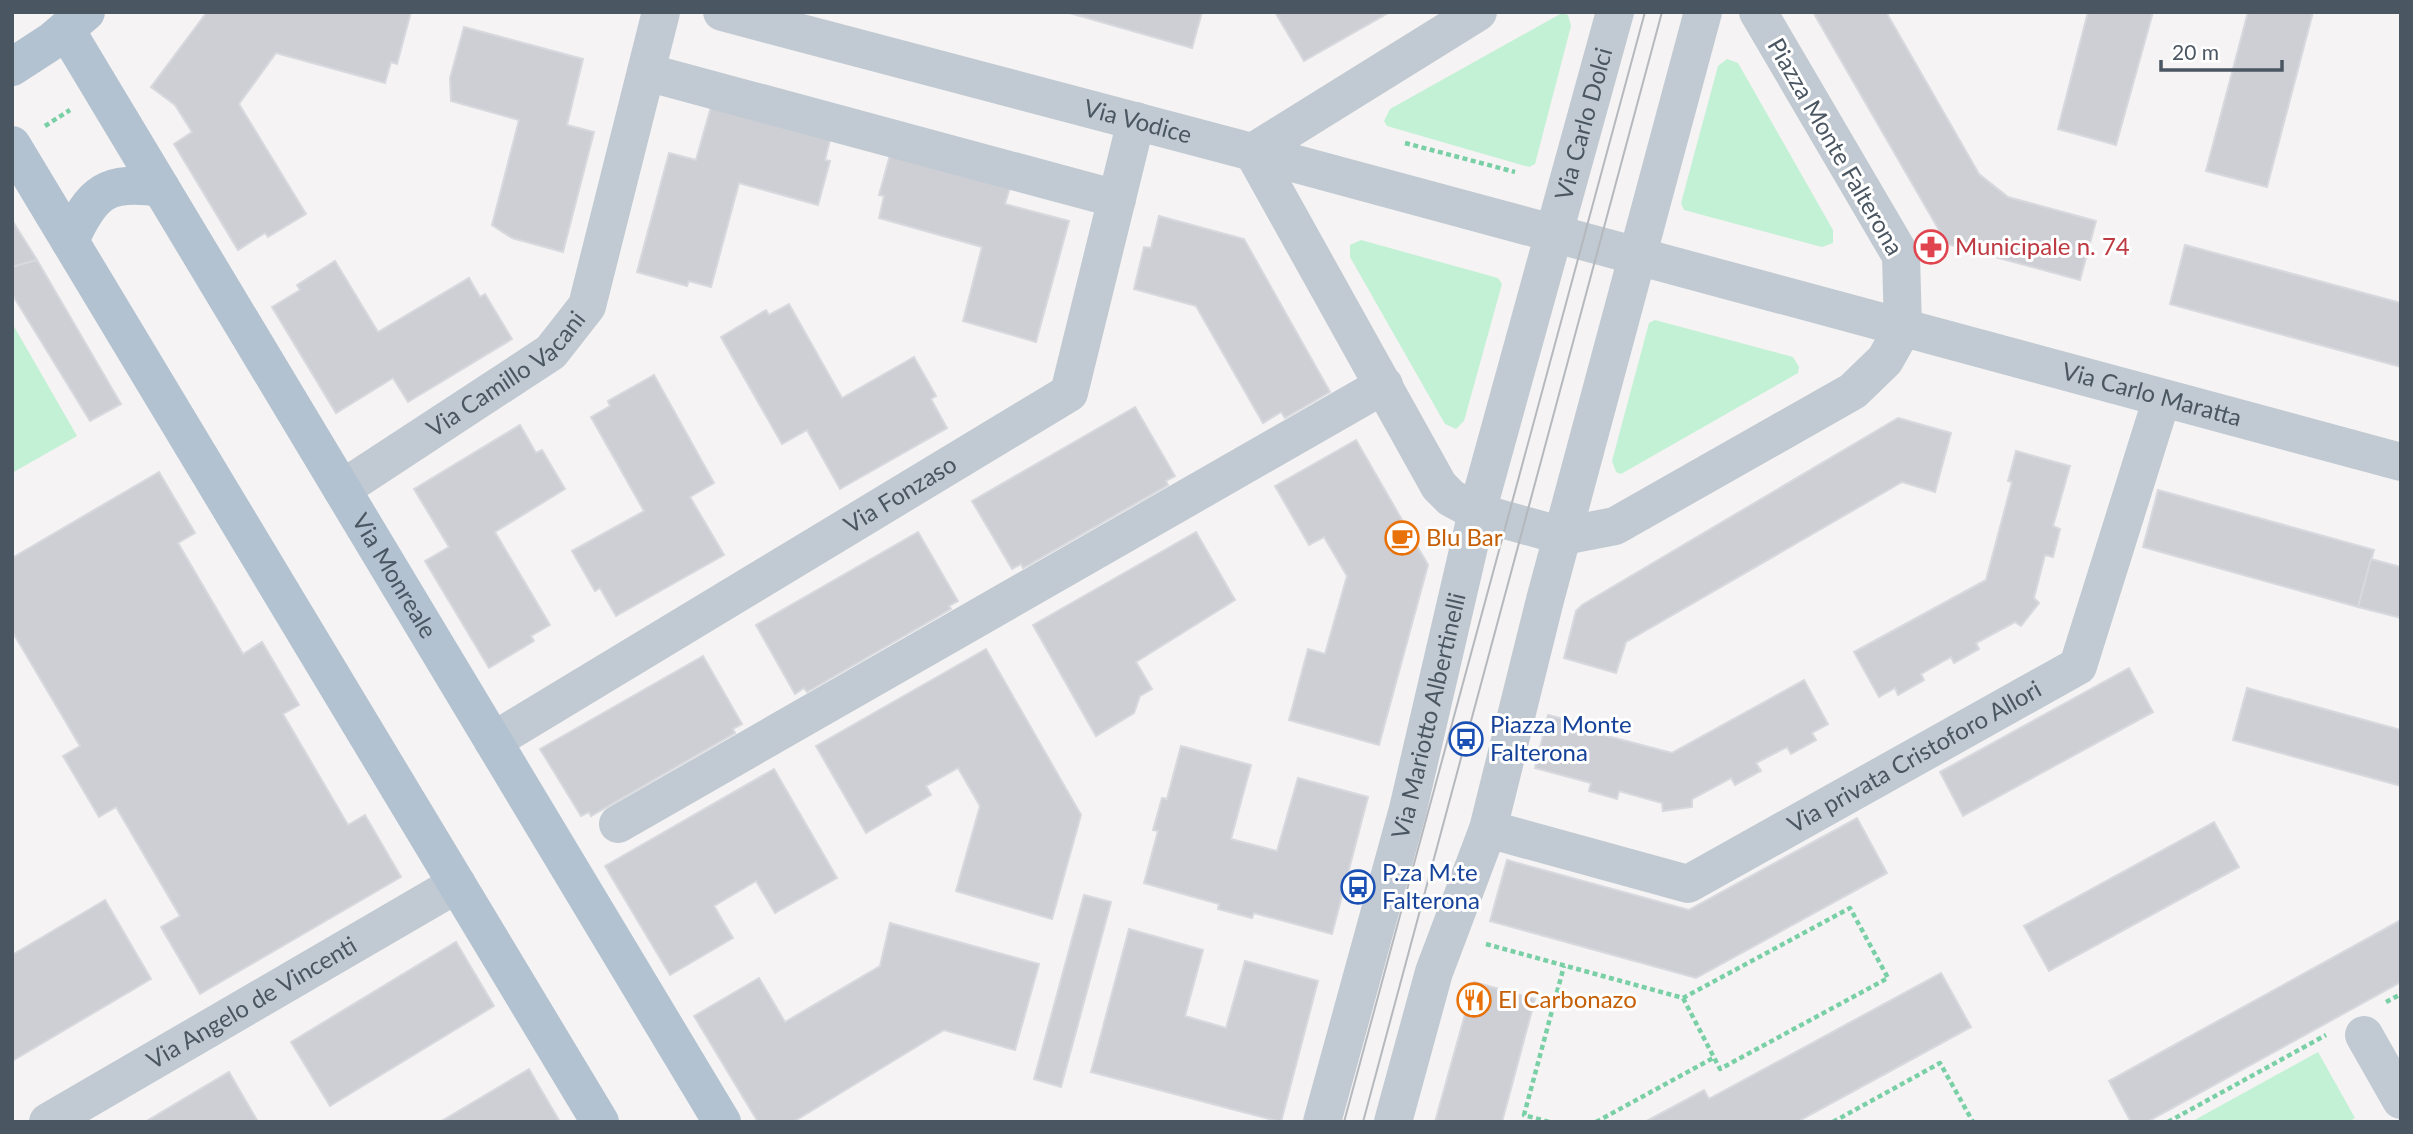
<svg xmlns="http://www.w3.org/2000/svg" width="2413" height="1134" viewBox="0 0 2413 1134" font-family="Lato,sans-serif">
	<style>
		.green { fill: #c3f1d5 }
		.building { fill: #cdcfd5; stroke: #d7d9de; stroke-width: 2 }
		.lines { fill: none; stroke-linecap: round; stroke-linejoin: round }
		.path { stroke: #7ad0a6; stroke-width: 4.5; stroke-dasharray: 5 3.5; stroke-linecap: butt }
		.minor { stroke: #c1cad2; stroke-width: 38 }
		.major { stroke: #b3c2d1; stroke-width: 38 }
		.tram { stroke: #b5b8bd; stroke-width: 2 }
		.labels { text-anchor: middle; stroke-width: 6; stroke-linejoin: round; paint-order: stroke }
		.street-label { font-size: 24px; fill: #4a5661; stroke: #fff }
		.health-label { font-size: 24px; fill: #be3a42; stroke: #fff; text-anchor: start }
		.food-label { font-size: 24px; fill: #c56008; stroke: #fff; text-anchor: start }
		.transit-label { font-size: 24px; fill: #164399; stroke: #fff; text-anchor: start }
	</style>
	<rect width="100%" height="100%" fill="#f5f3f3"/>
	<g class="green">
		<path d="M1562,13L1568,15L1571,26L1535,164L1529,167L1387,126L1384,121L1390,109Z"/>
		<path d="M1727,59L1738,63L1833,230V243L1822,247L1684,210L1681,203L1718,66Z"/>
		<path d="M1361,240L1498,278L1502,284L1464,421L1456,429L1445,424L1350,257V245Z"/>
		<path d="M1655,320L1793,357L1799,367L1798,373L1621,474L1616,472L1612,461L1649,323Z"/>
		<path d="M12,323L77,436L12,473Z"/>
		<path d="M2318,1052L2355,1118L2348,1122H2191Z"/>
	</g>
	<g class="building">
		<path d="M207,12H411L397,64L391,62L385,83L276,53L239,104L306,214L268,237L265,233L238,250L174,144L192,132L175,105L151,87Z"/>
		<path d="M1066,12H1202L1192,48Z"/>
		<path d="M1275,12H1390L1304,61Z"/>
		<path d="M1813,12H1886L1979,174L2008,197L2096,221L2080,280L1947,244Z"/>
		<path d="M2088,12H2153L2116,145L2058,129Z"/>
		<path d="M2248,12H2313L2267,187L2206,171Z"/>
		<path d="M464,27L583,59L567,125L594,132L563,252L512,238L492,225L519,120L451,101L450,78Z"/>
		<path d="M714,96L833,128L825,160L830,161L818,205L739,183L711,287L689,281L687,286L637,272L669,153L696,160Z"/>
		<path d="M893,144L1013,177L1005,204L1069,221L1036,342L963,321L982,247L879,218L884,196L879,195Z"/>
		<path d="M1159,216L1244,239L1330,392L1285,418L1281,412L1263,423L1196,306L1134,289L1144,247L1151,248Z"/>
		<path d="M12,220L37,260L12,267Z"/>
		<path d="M2185,245L2401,303V367L2170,304Z"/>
		<path d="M37,260L121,404L90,421L12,294V267Z"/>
		<path d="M335,261L378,332L469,278L480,297L485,294L512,339L408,402L393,378L336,413L272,307L300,290L297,285Z"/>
		<path d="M789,304L842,398L914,357L936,396L931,399L947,428L840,489L807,430L782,444L721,337L766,310L769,315Z"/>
		<path d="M654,375L714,483L690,497L724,555L616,616L600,588L595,591L572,551L644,511L591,417L610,406L608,401Z"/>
		<path d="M1135,407L1175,476L1166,481L1168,485L1023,568L1021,564L1012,569L972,501Z"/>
		<path d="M1898,418L1951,433L1935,492L1902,482L1626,642L1616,673L1564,658L1576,611L1582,605Z"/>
		<path d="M520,425L536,453L542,450L565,489L495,532L550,625L531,636L534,641L489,668L425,561L449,547L414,489Z"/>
		<path d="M1356,440L1428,565L1379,745L1289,720L1308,649L1325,654L1347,576L1324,537L1309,545L1275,486Z"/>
		<path d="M2016,451L2070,466L2053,526L2060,529L2053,557L2045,555L2034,598L2039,603L2021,626L2015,622L1976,643L1979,649L1954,663L1951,657L1921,674L1924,680L1898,695L1895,688L1879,697L1854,652L1986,580L2012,482L2008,481Z"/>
		<path d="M159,472L195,533L178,543L243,654L262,642L299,705L283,714L348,825L365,815L401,877L200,994L161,927L180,916L116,807L99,817L63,756L80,746L12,631V558Z"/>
		<path d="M2158,490L2374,550L2358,607L2143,547Z"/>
		<path d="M918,532L958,601L949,606L951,609L807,692L804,688L795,694L756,625Z"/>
		<path d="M1196,532L1235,600L1136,662L1152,689L1140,696L1134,713L1096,736L1033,625Z"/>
		<path d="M2371,559L2401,567V618L2358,607Z"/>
		<path d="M986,649L1081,815L1052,919L956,891L980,806L958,768L926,786L931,795L866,833L816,746Z"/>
		<path d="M703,656L742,724L733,729L735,733L591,816L589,812L581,816L540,749Z"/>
		<path d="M2129,668L2153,712L1963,816L1940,772Z"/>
		<path d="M1804,680L1828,724L1812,733L1816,740L1791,754L1787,747L1756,763L1761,771L1735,785L1731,778L1692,799V807L1663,811L1662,803L1619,791L1617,799L1589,791L1591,783L1535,768L1548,715L1575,722L1573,727L1672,753Z"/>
		<path d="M2247,688L2401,730V786L2233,740Z"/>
		<path d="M1181,746L1251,765L1231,839L1277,851L1298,778L1368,797L1332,934L1254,913L1252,918L1218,909L1219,904L1144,883L1158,831L1153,830L1162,798L1167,799Z"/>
		<path d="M774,769L837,878L775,913L756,881L714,906L733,938L670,975L605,866Z"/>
		<path d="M1857,818L1887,873L1696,978L1490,921L1507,860L1689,910Z"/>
		<path d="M2214,822L2239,867L2049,971L2024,926Z"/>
		<path d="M1084,895L1111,902L1061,1087L1034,1079Z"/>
		<path d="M105,900L151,979L12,1061V955Z"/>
		<path d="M2401,920V982L2147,1122H2131L2109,1081Z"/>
		<path d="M890,923L1039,964L1015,1050L944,1030L793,1122H758L694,1016L759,978L785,1022L880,966Z"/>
		<path d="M1129,929L1203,950L1185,1016L1226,1028L1245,961L1318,981L1281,1122L1091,1072Z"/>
		<path d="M456,942L494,1006L330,1106L291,1042Z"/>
		<path d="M1941,973L1971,1027L1797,1122H1645L1704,1090L1709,1099Z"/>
		<path d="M1474,982L1535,999L1502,1122H1435Z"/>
		<path d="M529,1069L560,1122H440Z"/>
		<path d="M229,1072L258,1122H145Z"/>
	</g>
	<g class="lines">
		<g class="path">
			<path d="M45,126L70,110"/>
			<path d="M1405,143L1515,172"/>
			<path d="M1486,944L1683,998L1850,908L1888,978L1720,1069L1683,998"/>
			<path d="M2386,1002L2401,994"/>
			<path d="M1549,1122L1524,1115L1564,966"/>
			<path d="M1596,1122L1715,1057"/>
			<path d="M1833,1122L1940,1063L1973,1122"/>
			<path d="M2168,1122L2326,1035"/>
		</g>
		<g class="minor">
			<path id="s1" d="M722,12L1237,148L2401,462"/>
			<path d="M646,72L1117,199"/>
			<path d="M1253,152L1439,486L1451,498L1477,512L1563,536L1615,526L1853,391L1885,360L1903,328L1901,256L1758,12"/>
			<path d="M1253,152L1478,12"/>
			<path id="s2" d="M342,489L551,352L587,306L661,12"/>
			<path id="s3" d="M493,741L1069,393L1136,121"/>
			<path d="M618,824L1384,385"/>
			<path id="s4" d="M1488,829L1688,884L2078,666L2162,398"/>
			<path d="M2364,1035L2401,1100"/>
			<path id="s5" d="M48,1122L457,884"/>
			<path id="s6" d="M1322,1122L1408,809L1477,512L1615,12"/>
			<path d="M1393,1122L1434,972L1488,829L1545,600L1703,12"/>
		</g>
		<g class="major">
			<path id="s7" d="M66,30L722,1122"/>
			<path d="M12,67L52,41L86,12"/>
			<path d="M12,145L600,1122"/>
			<path d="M70,241C92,191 107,180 161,188"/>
		</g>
		<g class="tram">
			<path d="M1344,1122L1645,12"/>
			<path d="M1363,1122L1662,12"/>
		</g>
	</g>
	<defs>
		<symbol id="pharmacy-ring" viewBox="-11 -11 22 22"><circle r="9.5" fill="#fff" stroke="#e0444e" stroke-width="1.5"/><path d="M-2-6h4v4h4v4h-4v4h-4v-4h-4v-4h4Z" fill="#e0444e"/></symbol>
		<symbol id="cafe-ring" viewBox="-11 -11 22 22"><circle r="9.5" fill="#fff" stroke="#e8710a" stroke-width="1.5"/><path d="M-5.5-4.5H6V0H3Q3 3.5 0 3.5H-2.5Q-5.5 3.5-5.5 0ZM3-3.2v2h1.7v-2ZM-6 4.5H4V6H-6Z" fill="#e8710a"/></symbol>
		<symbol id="bus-ring" viewBox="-11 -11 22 22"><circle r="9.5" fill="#fff" stroke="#1a4fb4" stroke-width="1.5"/><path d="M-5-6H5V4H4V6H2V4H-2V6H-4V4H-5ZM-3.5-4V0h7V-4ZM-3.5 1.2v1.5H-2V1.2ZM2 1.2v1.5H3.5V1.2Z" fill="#1a4fb4"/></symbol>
		<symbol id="restaurant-ring" viewBox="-11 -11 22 22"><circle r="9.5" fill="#fff" stroke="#e8710a" stroke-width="1.5"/><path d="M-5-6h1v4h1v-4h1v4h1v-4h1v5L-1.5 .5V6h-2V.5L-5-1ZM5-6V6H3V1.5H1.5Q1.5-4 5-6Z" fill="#e8710a"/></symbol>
	</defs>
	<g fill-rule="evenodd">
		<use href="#pharmacy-ring" x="1912" y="228" width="38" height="38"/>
		<use href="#cafe-ring" x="1383" y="519" width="38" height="38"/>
		<use href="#bus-ring" x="1447" y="720" width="38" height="38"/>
		<use href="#bus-ring" x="1339" y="868" width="38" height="38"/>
		<use href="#restaurant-ring" x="1455" y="981" width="38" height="38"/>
	</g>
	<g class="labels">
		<g class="street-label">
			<text dy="8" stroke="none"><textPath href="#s1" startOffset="430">Via Vodice</textPath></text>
			<text dy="8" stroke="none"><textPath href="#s6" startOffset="1032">Via Carlo Dolci</textPath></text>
			<text transform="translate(1835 147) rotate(60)" y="8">Piazza Monte Falterona</text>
			<text dy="8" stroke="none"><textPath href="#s2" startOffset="201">Via Camillo Vacani</textPath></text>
			<text dy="8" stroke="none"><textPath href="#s1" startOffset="1480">Via Carlo Maratta</textPath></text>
			<text dy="8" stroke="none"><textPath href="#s3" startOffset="476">Via Fonzaso</textPath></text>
			<text dy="8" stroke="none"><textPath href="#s7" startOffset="637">Via Monreale</textPath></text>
			<text dy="8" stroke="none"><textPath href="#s6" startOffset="420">Via Mariotto Albertinelli</textPath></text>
			<text dy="8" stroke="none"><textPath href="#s4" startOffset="467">Via privata Cristoforo Allori</textPath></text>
			<text dy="8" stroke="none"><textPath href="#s5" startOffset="236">Via Angelo de Vincenti</textPath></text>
		</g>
		<g class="health-label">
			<text x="1955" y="255">Municipale n. 74</text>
		</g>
		<g class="food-label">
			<text x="1426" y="546">Blu Bar</text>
			<text x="1498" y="1008">El Carbonazo</text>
		</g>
		<g class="transit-label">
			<text x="1490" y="733">Piazza Monte<tspan x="1490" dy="28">Falterona</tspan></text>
			<text x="1382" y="881">P.za M.te<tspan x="1382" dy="28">Falterona</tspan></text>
		</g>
	</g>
	<rect width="2413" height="1134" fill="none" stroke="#4a5661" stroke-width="28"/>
	<path d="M2161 60v10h121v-10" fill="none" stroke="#4a5661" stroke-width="3.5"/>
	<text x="2172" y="60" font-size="21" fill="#4a5661" stroke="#ffffff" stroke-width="5" paint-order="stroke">20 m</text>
</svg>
